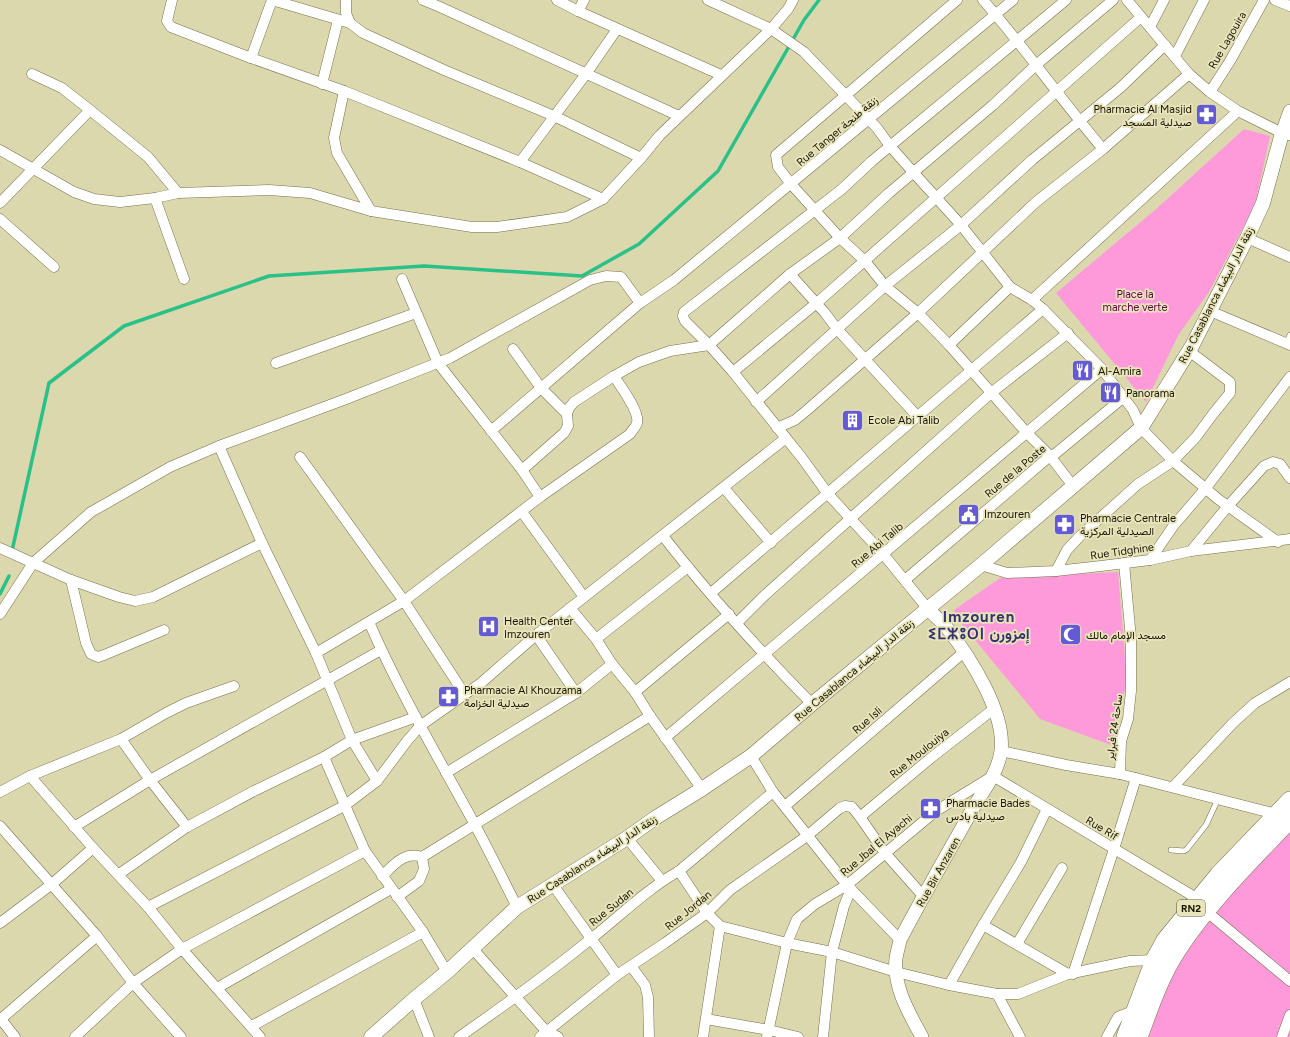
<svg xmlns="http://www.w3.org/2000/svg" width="1290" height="1037" viewBox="0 0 1290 1037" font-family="Figtree,Vazirmatn,'Noto Sans Tifinagh',sans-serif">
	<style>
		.green { fill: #fe9ada }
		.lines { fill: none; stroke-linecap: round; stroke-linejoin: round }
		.stream { stroke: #2ac188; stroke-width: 3.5 }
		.service-casing { stroke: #75704b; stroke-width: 6 }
		.minor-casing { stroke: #75704b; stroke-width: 11 }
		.tertiary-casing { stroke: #75704b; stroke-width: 14 }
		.secondary-casing { stroke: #75704b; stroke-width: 15 }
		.trunk-casing { stroke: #75704b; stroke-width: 18 }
		.service { stroke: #fff; stroke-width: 5 }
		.minor { stroke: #fff; stroke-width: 10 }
		.tertiary { stroke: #fff; stroke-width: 13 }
		.secondary { stroke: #fff; stroke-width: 14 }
		.trunk { stroke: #fff; stroke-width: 17 }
		.labels { text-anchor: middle; stroke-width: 3.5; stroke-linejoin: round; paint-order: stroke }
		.shield { fill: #e9e5bb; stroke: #56533c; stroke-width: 1 }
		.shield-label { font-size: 10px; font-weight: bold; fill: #171506 }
		.street-label { font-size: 11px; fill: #171506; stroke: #e9e5bb }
		.poi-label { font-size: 11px; fill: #171506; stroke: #e9e5bb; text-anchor: start }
		.park-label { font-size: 11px; fill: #5f0047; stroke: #e9e5bb }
		.district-label { font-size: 15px; font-weight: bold; letter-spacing: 1px; fill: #35336e; stroke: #e9e5bb }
	</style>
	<rect width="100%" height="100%" fill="#dcd8ae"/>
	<g class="green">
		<path d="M1244,129L1270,136L1255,205L1209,292L1179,334L1146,402L1056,293L1155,210Z"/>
		<path d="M1118,572L1127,681L1111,745L1040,719L956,617L954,610L1000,578Z"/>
		<path d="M1290,827V1037H1149L1167,979L1210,915Z"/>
	</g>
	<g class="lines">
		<g class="stream">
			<path d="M12,551L49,383L124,326L269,276L424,266L582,276L639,244L718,171L804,20L819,0"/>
			<path d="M0,594L9,576"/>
		</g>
		<defs>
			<g id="service">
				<path d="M1286,344L1290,335"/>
				<path d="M1171,850L1184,851L1187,849L1206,825L1218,799"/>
			</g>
			<g id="minor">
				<path d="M172,0L167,21L171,27L251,58L344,91L520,162L603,199L641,158L660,135L771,29L788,9L793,0"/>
				<path d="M272,0L350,23"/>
				<path d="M346,0V13L350,23L363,33L444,70L554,116L641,158"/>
				<path d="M423,0L440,7L679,116"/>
				<path d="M557,0L578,11L721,75"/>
				<path d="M708,0L771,29L804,52L877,128L890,146L913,172L961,225L1010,287L1032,300L1043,309L1102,369L1133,410L1141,428L1173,461L1218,499L1278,542"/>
				<path d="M957,0L776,155L778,167L791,184L840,238L865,261L885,286L918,313L949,345L1027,433L1050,456L1073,486"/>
				<path d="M983,0C1025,48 1062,101 1103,149"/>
				<path d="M1127,0L1189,74L1210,92L1238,111L1282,133"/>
				<path d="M1275,0L1290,6"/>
				<path d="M578,11L584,0"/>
				<path d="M1150,27L1164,0"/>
				<path d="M1175,56L1204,0"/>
				<path d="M251,58L272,0"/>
				<path d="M32,74L62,88L90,110L148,157L178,193"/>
				<path d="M322,84L338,20"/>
				<path d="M344,91L334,138L337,153L371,211"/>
				<path d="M1210,92L1230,61L1264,0"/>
				<path d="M0,150L74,192L94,199L120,202L155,198L178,193L269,190L310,193L371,211L472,227H497L567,217L603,199"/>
				<path d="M520,162L586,74L617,29"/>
				<path d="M155,198L184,279"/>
				<path d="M0,203L90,110"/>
				<path d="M0,219L54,267"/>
				<path d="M1247,238L1290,257"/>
				<path d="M790,274L825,313L837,329L918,417"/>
				<path d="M402,279L438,363L522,470L540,497"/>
				<path d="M1032,300L1238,111"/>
				<path d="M1210,311L1290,345"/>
				<path d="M949,345L1010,287"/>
				<path d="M513,349L541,388L567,414"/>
				<path d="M276,363L416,313"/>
				<path d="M733,372L819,301L1141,17"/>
				<path d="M756,402L885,286L961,225L1032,160L1120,88L1165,45"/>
				<path d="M777,428L795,420L806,411L918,313L1036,202L1103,149L1189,74"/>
				<path d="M491,431L640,303L674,280L1013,0"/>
				<path d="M219,446L262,543L316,653L352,740L377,781"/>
				<path d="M300,457L404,601L465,695"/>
				<path d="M522,470L564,433L568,426L567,414L569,408L574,402L614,376L639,362L670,351L709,345L790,274L840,238L889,193L993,105L1036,65L1113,0"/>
				<path d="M724,488L771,543"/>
				<path d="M522,512L584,597"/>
				<path d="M663,536C709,595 760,651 812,704"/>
				<path d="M0,548L71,580L119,597L135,601L153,597L262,543"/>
				<path d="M1191,551L1228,506L1264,466L1273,462L1280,464L1290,478"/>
				<path d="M1150,560L1174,525L1206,488L1290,377"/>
				<path d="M981,565L1007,573L1056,571L1101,566L1150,560L1191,551L1290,539"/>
				<path d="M1056,571L1067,550L1079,537L1138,484L1173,461L1196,437L1213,414L1230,393V382L1189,351"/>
				<path d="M71,580L86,643L91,654L98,657L104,655L164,630"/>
				<path d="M905,580L1050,456L1055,454L1124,397"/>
				<path d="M711,593L1043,309"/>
				<path d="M570,608L596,639L612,664L635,692L650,716L702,789"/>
				<path d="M928,609L884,555L828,494L802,458L733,372L709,345L685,321L683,316L684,312L842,189L872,161L1066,0"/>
				<path d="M0,614L33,563L91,512L170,467L219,446L346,399L450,358L590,280L606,276L621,277L640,303"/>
				<path d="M369,622C399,691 438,757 474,823C489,851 503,879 517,907"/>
				<path d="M737,623L765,595L991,393L1068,333"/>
				<path d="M536,635L576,693"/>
				<path d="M596,639L688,567"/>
				<path d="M316,653L404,601L540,497L630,434C632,430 636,427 637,423C640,411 620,386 614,376"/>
				<path d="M635,692L729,614"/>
				<path d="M665,738L1102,369"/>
				<path d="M121,739L150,780L187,827"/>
				<path d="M1001,751L1066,765L1120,774L1276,814"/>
				<path d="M751,756L773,792L847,885L900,940"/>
				<path d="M324,757L365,851L423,932L447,972"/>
				<path d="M446,773L576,693L612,664"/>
				<path d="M1120,774L1121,741L1128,719L1131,691V639L1124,563"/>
				<path d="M30,776L93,848L148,907L182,949L260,1037"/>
				<path d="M1173,787L1233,723L1255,703L1290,682"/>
				<path d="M0,792L30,776L121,739L166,713L186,703L234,686"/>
				<path d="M785,806L812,783L964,652"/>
				<path d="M860,817L932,757L995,708"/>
				<path d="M0,826L97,936L133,983L181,1037"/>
				<path d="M74,827L150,780L381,650"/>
				<path d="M627,838L662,881"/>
				<path d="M422,857L650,716"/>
				<path d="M679,871L707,913L720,926L787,943L832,952L896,972L949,985L997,994H1018L1068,974L1130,961L1154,960"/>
				<path d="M119,874L187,827L254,791L324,757L352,740L416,717"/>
				<path d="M382,876C394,865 404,851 422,857L424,869L419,881L397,897"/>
				<path d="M553,885L617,975"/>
				<path d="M148,907L344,806L377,781L407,741L420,726L481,683L536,635L786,438"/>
				<path d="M1206,911L1290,981"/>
				<path d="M0,923L52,884L93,848"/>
				<path d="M983,925L1068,974"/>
				<path d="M1017,944L1062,868"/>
				<path d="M472,948L546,1031L558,1037"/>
				<path d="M631,966L645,985L648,997L649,1037"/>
				<path d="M1073,974L1114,849L1136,778"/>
				<path d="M949,985L983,925L1021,862L1047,809"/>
				<path d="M217,988L391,889"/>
				<path d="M997,994L1020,1037"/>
				<path d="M414,999L429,1037"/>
				<path d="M0,1018L15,1037"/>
				<path d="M1,1019L97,936"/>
				<path d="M706,1019L769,1030L798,1037"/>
				<path d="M252,1026L423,932"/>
				<path d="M75,1037L133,983L182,949L365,851"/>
				<path d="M459,1037C505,1005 549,973 592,938C621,915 647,889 679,871L773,792"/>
				<path d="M540,1037L617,975L665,943L707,913L730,890L807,836L840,808L845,806L852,807L860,817L885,853L924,897"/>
				<path d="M703,1037L720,926"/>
				<path d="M767,1037L787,943L797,919L815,904L847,885L936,811L993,776L1198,899"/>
				<path d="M823,1037L832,952L844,906L851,889"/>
				<path d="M1107,1037L1118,1017L1136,1010"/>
				<path d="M1282,1037L1290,1015"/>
			</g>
			<g id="tertiary">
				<path d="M1282,133L1290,111"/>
				<path d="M922,1037C909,1013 893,987 896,958C897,952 899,946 900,940C923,896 948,853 972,810C983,791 998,773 1001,751C1006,713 970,657 947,628C941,621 934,615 928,609"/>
			</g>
			<path id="secondary" d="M371,1037L414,999L447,972L517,907L627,838L655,818L702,789L751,756L812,704L981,565L1141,428L1192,346L1247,238L1263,203L1282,133H1290"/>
			<g id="trunk">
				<path d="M1125,1037L1154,960L1165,940L1218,875L1290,800"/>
				<path d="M1139,1037C1150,1008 1160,977 1177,951C1208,903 1251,861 1290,820"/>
			</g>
		</defs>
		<use href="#service" class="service-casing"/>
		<use href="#minor" class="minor-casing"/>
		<use href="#tertiary" class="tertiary-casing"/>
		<use href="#secondary" class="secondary-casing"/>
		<use href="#trunk" class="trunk-casing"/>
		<use href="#service" class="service"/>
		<use href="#minor" class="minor"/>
		<use href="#tertiary" class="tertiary"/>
		<use href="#secondary" class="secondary"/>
		<use href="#trunk" class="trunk"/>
	</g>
	<defs>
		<symbol id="pharmacy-square" viewBox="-11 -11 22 22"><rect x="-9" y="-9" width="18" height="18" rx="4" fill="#645bd4" stroke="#e9e5bb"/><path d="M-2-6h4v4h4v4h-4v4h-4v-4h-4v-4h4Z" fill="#fff"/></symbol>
		<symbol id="restaurant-square" viewBox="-11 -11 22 22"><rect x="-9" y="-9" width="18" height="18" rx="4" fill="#645bd4" stroke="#e9e5bb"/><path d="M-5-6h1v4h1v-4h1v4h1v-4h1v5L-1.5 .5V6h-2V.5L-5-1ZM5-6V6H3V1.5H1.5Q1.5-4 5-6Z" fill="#fff"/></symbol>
		<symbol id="building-square" viewBox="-11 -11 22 22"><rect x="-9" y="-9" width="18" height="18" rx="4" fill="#645bd4" stroke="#e9e5bb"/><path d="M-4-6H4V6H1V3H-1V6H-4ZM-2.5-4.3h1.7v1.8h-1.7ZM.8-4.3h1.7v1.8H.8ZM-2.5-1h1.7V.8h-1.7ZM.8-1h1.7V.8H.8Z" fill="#fff"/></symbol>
		<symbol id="civic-square" viewBox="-11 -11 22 22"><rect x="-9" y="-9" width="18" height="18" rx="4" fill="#645bd4" stroke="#e9e5bb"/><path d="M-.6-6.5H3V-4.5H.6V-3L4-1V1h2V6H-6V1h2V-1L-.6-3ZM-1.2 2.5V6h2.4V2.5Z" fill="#fff"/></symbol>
		<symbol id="hospital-square" viewBox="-11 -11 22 22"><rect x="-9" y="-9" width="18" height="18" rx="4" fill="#645bd4" stroke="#e9e5bb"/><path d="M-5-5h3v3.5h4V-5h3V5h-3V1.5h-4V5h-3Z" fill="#fff"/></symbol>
		<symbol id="mosque-square" viewBox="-11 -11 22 22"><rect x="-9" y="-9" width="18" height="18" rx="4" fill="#645bd4" stroke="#e9e5bb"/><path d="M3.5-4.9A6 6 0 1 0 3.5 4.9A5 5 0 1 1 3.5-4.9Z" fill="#fff"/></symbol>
	</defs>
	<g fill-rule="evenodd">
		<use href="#pharmacy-square" x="1194" y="102" width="25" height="25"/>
		<use href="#restaurant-square" x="1070" y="358" width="25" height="25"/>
		<use href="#restaurant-square" x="1098" y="380" width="25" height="25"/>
		<use href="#building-square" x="840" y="408" width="25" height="25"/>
		<use href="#civic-square" x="956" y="502" width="25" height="25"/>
		<use href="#pharmacy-square" x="1052" y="512" width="25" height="25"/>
		<use href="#hospital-square" x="476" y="614" width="25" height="25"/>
		<use href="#mosque-square" x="1058" y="622" width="25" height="25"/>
		<use href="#pharmacy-square" x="436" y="684" width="25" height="25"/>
		<use href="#pharmacy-square" x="918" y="796" width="25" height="25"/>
	</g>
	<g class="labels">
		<rect class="shield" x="1177" y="900" width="28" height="16" rx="3"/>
		<g class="shield-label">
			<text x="1191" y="912">RN2</text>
		</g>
		<g class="street-label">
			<text transform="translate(1227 40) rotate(-60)" y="4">Rue Lagouira</text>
			<text transform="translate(837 131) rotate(-40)" y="4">Rue Tanger زنقة طنجة</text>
			<text transform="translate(1216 295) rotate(-63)" y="4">Rue Casablanca زنقة الدار البيضاء</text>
			<text transform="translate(1015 471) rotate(-40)" y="4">Rue de la Poste</text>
			<text transform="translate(877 545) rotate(-40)" y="4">Rue Abi Talib</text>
			<text transform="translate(1122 551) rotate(-8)" y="4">Rue Tidghine</text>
			<text transform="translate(854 670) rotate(-40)" y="4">Rue Casablanca زنقة الدار البيضاء</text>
			<text transform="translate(867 720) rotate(-41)" y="4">Rue Isli</text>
			<text transform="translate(1114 727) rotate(-82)" y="4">ساحة 24 فبراير</text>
			<text transform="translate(919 753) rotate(-39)" y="4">Rue Moulouiya</text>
			<text transform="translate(1102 828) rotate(31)" y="4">Rue Rif</text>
			<text transform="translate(876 845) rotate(-40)" y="4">Rue Jbal El Ayachi</text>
			<text transform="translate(592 859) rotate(-33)" y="4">Rue Casablanca زنقة الدار البيضاء</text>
			<text transform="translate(938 872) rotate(-61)" y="4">Rue Bir Anzaren</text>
			<text transform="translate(611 907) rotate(-39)" y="4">Rue Sudan</text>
			<text transform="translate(688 910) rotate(-39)" y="4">Rue Jordan</text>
		</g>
		<g class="poi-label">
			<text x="1192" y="113" text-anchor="end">Pharmacie Al Masjid<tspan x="1192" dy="13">صيدلية المسجد</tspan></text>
			<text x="1098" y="375">Al-Amira</text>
			<text x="1126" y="397">Panorama</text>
			<text x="868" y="424">Ecole Abi Talib</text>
			<text x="984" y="518">Imzouren</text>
			<text x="1080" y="522">Pharmacie Centrale<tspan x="1080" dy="13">الصيدلية المركزية</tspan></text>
			<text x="504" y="625">Health Center<tspan x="504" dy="13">Imzouren</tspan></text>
			<text x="1086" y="639">مسجد الإمام مالك</text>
			<text x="464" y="694">Pharmacie Al Khouzama<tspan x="464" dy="13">صيدلية الخزامة</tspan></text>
			<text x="946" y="807">Pharmacie Bades<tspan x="946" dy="13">صيدلية بادس</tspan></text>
		</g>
		<g class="park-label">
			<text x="1135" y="298">Place la<tspan x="1135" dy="13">marche verte</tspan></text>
		</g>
		<g class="district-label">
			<text x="979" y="622">Imzouren<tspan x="979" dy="17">ⵉⵎⵣⵓⵔⵏ إمزورن</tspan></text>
		</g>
	</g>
</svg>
